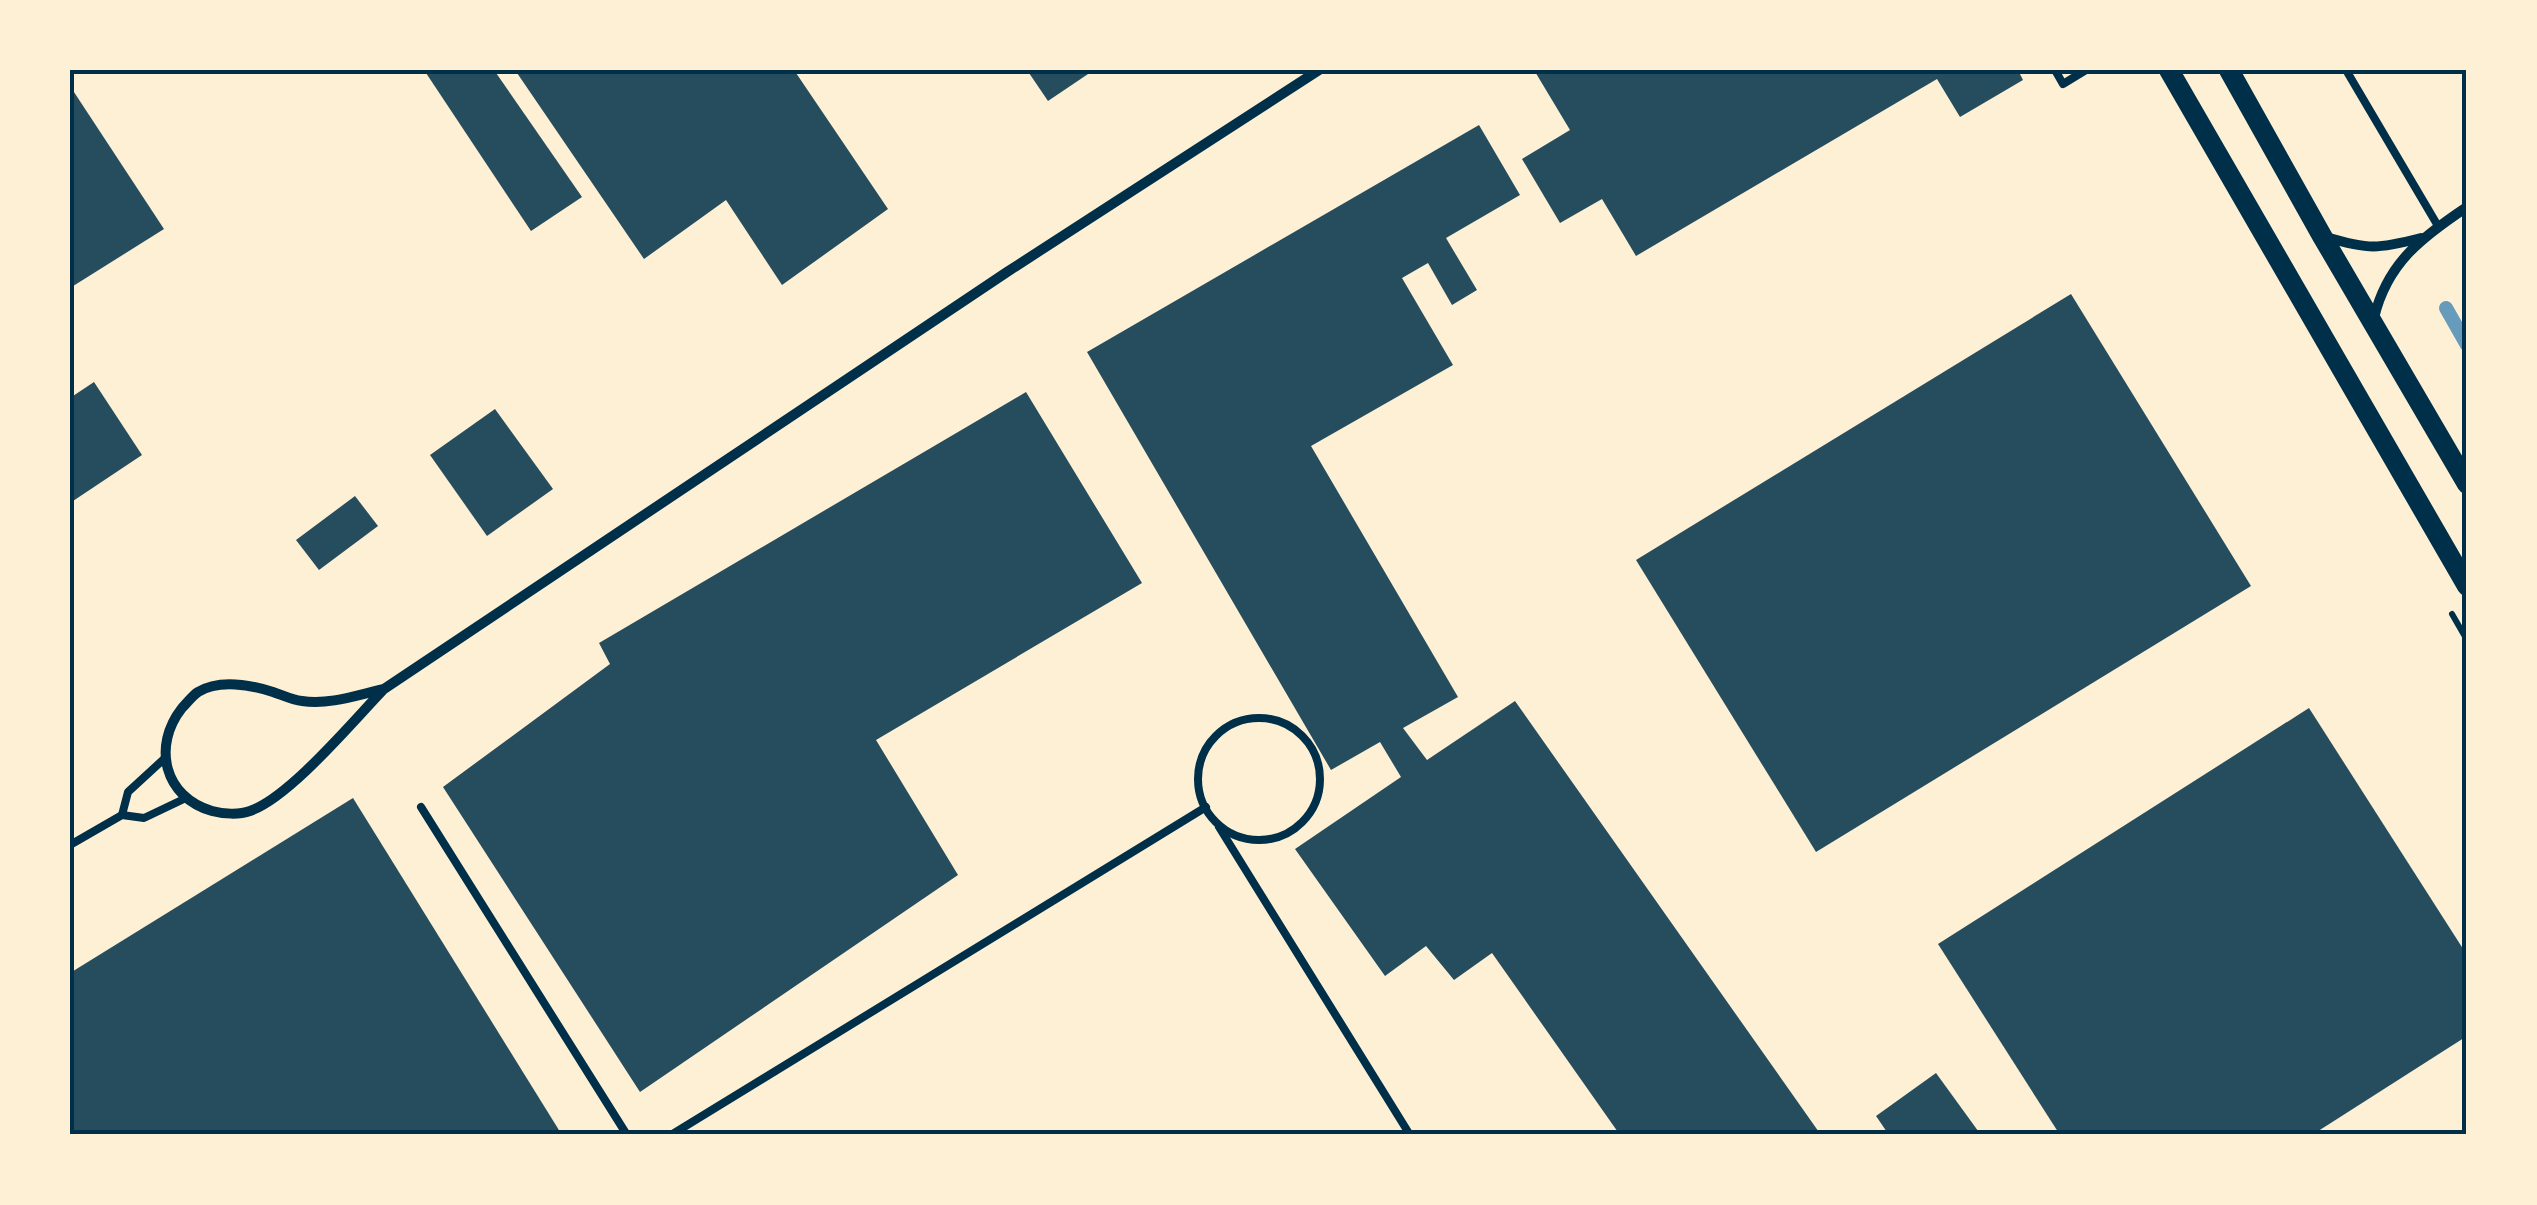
<svg xmlns="http://www.w3.org/2000/svg" width="2537" height="1205" viewBox="0 0 2537 1205" font-family="'Archivo Narrow',sans-serif">
	<style>
		.lines { fill: none; stroke-linecap: round; stroke-linejoin: round }
		.stream { stroke: #669bbc; stroke-width: 14 }
		.building { fill: #264d5e }
		.path { stroke: #003049; stroke-width: 6 }
		.service { stroke: #003049; stroke-width: 8 }
		.minor { stroke: #003049; stroke-width: 10 }
		.secondary { stroke: #003049; stroke-width: 20 }
		.neatline { fill: none; stroke: #003049; stroke-width: 4 }
	</style>
	<rect width="100%" height="100%" fill="#fdf0d5"/>
	<g class="lines">
		<path class="stream" d="M2446,308L2467,345"/>
	</g>
	<g class="building">
		<path d="M424,70H494L582,197L531,231Z"/>
		<path d="M515,70H794L888,209L782,285L726,200L644,259Z"/>
		<path d="M1027,70H1094L1048,101Z"/>
		<path d="M1534,70H2018L2023,80L1960,117L1937,79L1636,256L1602,199L1560,223L1522,159L1570,130Z"/>
		<path d="M70,86L164,229L70,288Z"/>
		<path d="M1479,125L1520,195L1446,238L1477,290L1452,305L1428,263L1402,278L1453,365L1311,446L1458,697L1403,728L1427,760L1515,701L1821,1135H1620L1492,953L1454,980L1426,946L1385,976L1295,849L1401,777L1380,742L1331,770L1087,352Z"/>
		<path d="M2071,294L2251,586L1816,852L1636,560Z"/>
		<path d="M94,382L142,455L70,503V398Z"/>
		<path d="M1026,392L1142,583L876,740L958,875L640,1092L443,787L610,664L599,643Z"/>
		<path d="M495,409L553,489L487,536L430,455Z"/>
		<path d="M355,496L378,526L319,570L296,540Z"/>
		<path d="M2309,708L2467,955V1036L2312,1135H2060L1938,944Z"/>
		<path d="M353,798L562,1135H70V973Z"/>
		<path d="M1936,1073L1981,1135H1889L1876,1116Z"/>
	</g>
	<g class="lines">
		<path class="path" d="M2452,614L2467,640"/>
		<g class="service">
			<path d="M2055,70L2063,84L2086,70"/>
			<path d="M2346,70L2438,226"/>
			<circle cx="1259" cy="779" r="61"/>
			<path d="M421,807L627,1135"/>
			<path d="M122,815L128,792L165,758"/>
			<path d="M1219,827L1410,1135"/>
			<path d="M70,845L122,815L144,818L186,798"/>
			<path d="M671,1135L1206,807"/>
		</g>
		<g class="minor">
			<path d="M2326,237C2369,250 2378,249 2421,238"/>
			<path d="M2374,318C2387,263 2422,237 2467,207"/>
			<path d="M384,689C357,695 330,705 302,701C292,700 282,695 273,692C251,685 219,679 198,692C192,696 187,703 182,708C152,746 164,797 212,811C223,814 239,815 250,811C290,797 353,721 384,689L1007,272L1319,70"/>
		</g>
		<g class="secondary">
			<path d="M2169,70L2467,586"/>
			<path d="M2229,70L2322,236L2467,484"/>
		</g>
	</g>
	<rect width="2537" height="1205" fill="none" stroke="#fdf0d5" stroke-width="145"/>
	<rect x="72" y="72" width="2392" height="1060" class="neatline"/>
</svg>
